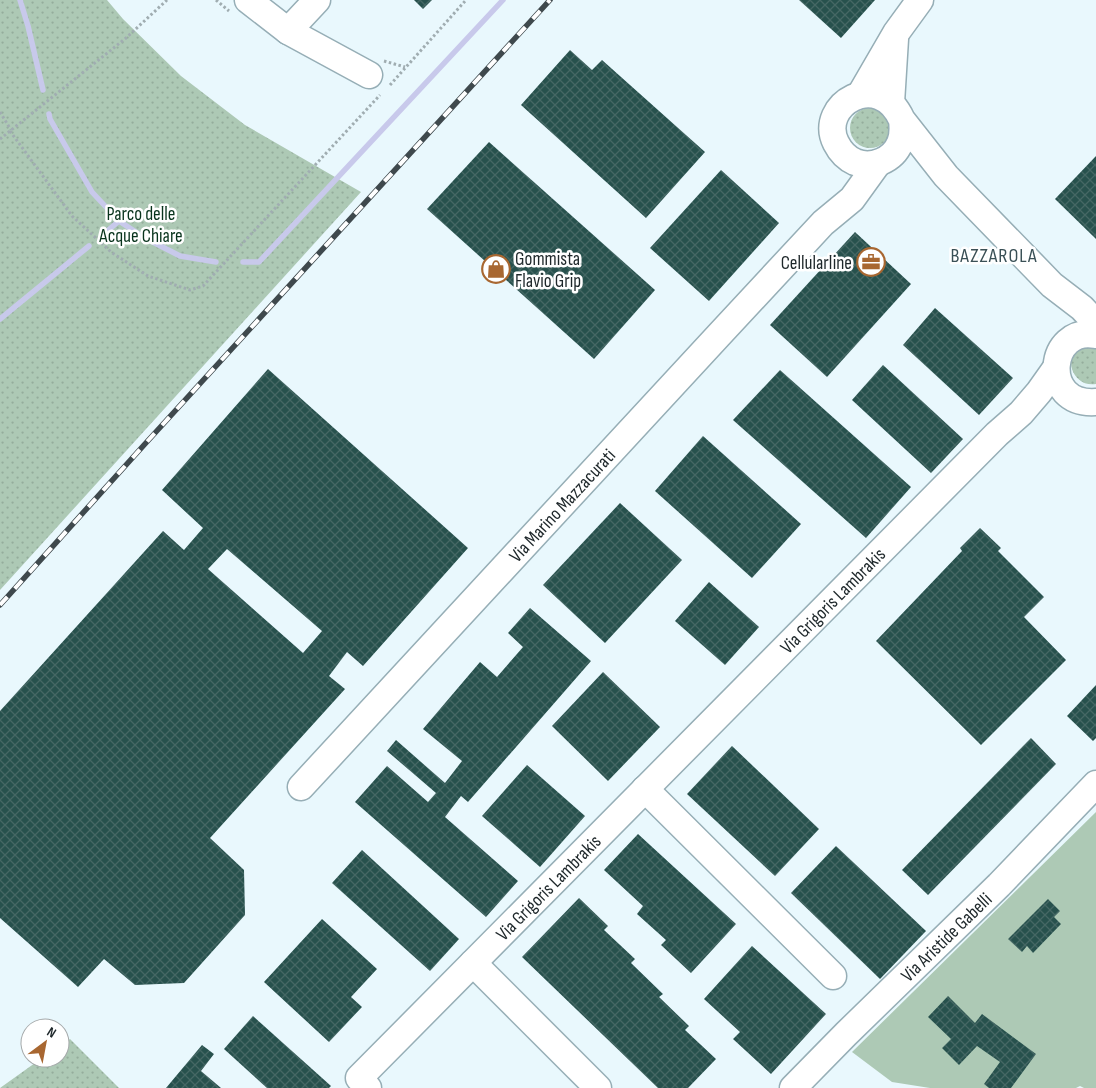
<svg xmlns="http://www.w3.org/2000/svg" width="1096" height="1088" viewBox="0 0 1096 1088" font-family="'Sofia Sans Condensed',sans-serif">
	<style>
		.grass { fill: url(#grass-dots) }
		.garden { fill: #adc9b5 }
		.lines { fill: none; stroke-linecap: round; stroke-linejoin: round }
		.stream { stroke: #c8c9eb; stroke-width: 5.5 }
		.building { fill: url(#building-cross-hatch); fill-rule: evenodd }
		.minor-casing { stroke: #96aeb6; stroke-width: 29 }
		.path { stroke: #a0adb1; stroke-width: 3; stroke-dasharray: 2.5 2.5; stroke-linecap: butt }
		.minor { stroke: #fff; stroke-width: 26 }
		.rail-casing { stroke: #3f494d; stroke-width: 5.5 }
		.rail { stroke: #fff; stroke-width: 4; stroke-dasharray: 11; stroke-linecap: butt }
		.labels { text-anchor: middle; stroke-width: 5; stroke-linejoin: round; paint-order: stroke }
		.park-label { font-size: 19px; fill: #08331c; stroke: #fff }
		.poi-label { font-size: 19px; fill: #1e272a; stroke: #fff; text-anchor: start }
		.street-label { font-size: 19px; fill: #1e272a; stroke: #fff }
		.neighbourhood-label { font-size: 20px; letter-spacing: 1px; fill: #3a5056; stroke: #fff }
	</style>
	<defs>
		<pattern id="grass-dots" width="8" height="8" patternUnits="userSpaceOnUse" patternTransform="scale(1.25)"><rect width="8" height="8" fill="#adc9b5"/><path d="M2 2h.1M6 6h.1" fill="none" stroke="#94ad9c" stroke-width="1.8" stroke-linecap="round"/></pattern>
		<pattern id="building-cross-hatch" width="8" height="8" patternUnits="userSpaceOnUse" patternTransform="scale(1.25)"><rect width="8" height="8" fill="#27514d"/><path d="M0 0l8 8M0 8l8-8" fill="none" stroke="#456764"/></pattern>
	</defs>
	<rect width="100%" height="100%" fill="#e9f8fd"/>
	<g class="grass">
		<path d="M0,0H107L123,19L181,76L245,125L361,192L0,590Z"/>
		<circle cx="870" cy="128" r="20"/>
		<path d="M1096,346V384C1073,388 1062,357 1080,348C1084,346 1091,346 1096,346Z"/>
		<path d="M70,1039L119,1088H0L42,1058H60V1046Z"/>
	</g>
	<path class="garden" d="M1096,812V1088H1084L1080,1086L1076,1088H930L892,1082L852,1052Z"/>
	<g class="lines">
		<g class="stream">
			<path d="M20,0L28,26L43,90"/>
			<path d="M49,114L50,119L92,192L119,221"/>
			<path d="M106,232L119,221L145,238L180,256L216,262"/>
			<path d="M243,262H259L503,0"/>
			<path d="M0,319L89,246"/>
		</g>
	</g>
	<g class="building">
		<path d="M414,0H432L423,9Z"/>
		<path d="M799,0H875L841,38Z"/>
		<path d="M570,50L592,70L602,60L705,152L646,218L521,105Z"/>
		<path d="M489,142L655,290L594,359L427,209Z"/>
		<path d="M1096,156V239L1055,199Z"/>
		<path d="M721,170L779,223L709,301L650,248Z"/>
		<path d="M855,232L911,284L827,377L770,325Z"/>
		<path d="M935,308L1013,378L979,415L903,345Z"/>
		<path d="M883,365L963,439L931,473L852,400Z"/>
		<path d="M268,369L468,548L363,666L347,652L329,676L345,689L210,838L244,870L245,915L184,983L135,985L104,959L78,987L0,918V711L163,531L184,550L203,528L162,490ZM227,549L322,631L303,653L208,569Z"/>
		<path d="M780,370L911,487L866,538L733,420Z"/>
		<path d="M703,436L801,524L752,578L655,491Z"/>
		<path d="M620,503L682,560L605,643L543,585Z"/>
		<path d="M980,528L1001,548L998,551L1044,597L1024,617L1066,660L981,745L876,641L962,551L960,548Z"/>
		<path d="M709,582L759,627L725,665L675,621Z"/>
		<path d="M530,608L591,661L468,802L461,796L445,817L518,881L486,917L355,802L387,766L428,802L436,793L387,751L396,740L445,783L462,761L423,729L480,662L497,677L523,647L508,633Z"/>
		<path d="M603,672L660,727L608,781L552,726Z"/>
		<path d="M1096,685V738L1093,741L1067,716Z"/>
		<path d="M1031,738L1056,764L928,895L902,870Z"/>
		<path d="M732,746L819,829L775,876L687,794Z"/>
		<path d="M527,765L585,816L540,867L482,816Z"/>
		<path d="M638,834L736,924L691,973L661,945L666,940L637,914L643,906L604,870Z"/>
		<path d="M836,846L926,931L880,979L791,893Z"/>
		<path d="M362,850L459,939L430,971L332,883Z"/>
		<path d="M579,898L608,926L604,930L635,959L631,963L663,994L659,997L689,1026L685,1030L716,1059L688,1088H658L522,957Z"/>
		<path d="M1048,899L1060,911L1054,917L1061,924L1033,953L1027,946L1022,952L1008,939Z"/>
		<path d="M322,919L377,969L351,997L362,1007L329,1042L264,982Z"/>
		<path d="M752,946L826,1014L771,1074L733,1039L740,1032L704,999Z"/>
		<path d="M948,996L975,1023L982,1014L1036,1054L1011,1088H989L984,1084L1000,1062L977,1046L959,1065L942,1048L951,1039L928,1017Z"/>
		<path d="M253,1016L331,1086L329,1088H267L224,1049Z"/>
		<path d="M202,1045L214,1054L201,1071L221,1088H166Z"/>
	</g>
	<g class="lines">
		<defs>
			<g id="minor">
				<path d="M248,0L288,31L369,75"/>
				<path d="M288,31L317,0"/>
				<path d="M860,95L896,33L920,0"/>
				<path d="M891,103L895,39"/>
				<path d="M902,120C903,128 903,136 900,143C893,160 872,169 855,162C846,158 840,151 836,143C817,105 879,68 902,120L946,176L1052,285L1082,308L1096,323"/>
				<path d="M1096,335C1048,325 1039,406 1096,402"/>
				<path id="s1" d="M301,787L718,336L823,223L852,199L878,163"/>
				<path d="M645,789L833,976"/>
				<path d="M473,963L598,1088"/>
				<path id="s2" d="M368,1088L359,1078L997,434L1021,413L1039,392L1056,368"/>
				<path id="s3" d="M793,1088L846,1034L999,885L1096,784"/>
			</g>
		</defs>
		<use href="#minor" class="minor-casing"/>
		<g class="path">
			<path d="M216,0L229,11"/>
			<path d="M384,61L405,67"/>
			<path d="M390,85L466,0"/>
			<path d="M0,112L11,130"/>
			<path d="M10,131L72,216L111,252L148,276L190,290L203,286L380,95"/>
			<path d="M0,139L126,38L167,0"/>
		</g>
		<use href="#minor" class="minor"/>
		<defs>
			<path id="rail" d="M0,605L144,445L550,0"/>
		</defs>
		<use href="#rail" class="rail-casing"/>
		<use href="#rail" class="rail"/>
	</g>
	<defs>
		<symbol id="office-ring" viewBox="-11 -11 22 22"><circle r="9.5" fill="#fff" stroke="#a86731" stroke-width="1.5"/><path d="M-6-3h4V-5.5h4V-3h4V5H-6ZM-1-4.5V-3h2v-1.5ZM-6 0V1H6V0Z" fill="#a86731"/></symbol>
		<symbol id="shop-ring" viewBox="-11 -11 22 22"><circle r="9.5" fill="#fff" stroke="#a86731" stroke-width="1.5"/><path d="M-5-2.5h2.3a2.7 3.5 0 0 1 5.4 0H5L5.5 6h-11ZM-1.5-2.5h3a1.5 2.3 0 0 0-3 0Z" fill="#a86731"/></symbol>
	</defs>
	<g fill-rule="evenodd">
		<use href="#office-ring" x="855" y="246" width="32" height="32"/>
		<use href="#shop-ring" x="480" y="253" width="32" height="32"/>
	</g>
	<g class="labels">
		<g class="park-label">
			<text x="141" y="220">Parco delle<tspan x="141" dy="22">Acque Chiare</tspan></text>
		</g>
		<g class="poi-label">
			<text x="515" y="265">Gommista<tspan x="515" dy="22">Flavio Grip</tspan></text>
			<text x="852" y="269" text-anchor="end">Cellularline</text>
		</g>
		<g class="street-label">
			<text dy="7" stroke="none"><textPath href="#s1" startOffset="384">Via Marino Mazzacurati</textPath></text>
			<text dy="7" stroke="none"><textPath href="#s2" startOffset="686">Via Grigoris Lambrakis</textPath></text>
			<text dy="7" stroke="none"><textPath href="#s2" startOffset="282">Via Grigoris Lambrakis</textPath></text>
			<text dy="7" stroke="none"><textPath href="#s3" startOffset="215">Via Aristide Gabelli</textPath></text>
		</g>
		<g class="neighbourhood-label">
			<text x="994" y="262">BAZZAROLA</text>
		</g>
	</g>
	<g transform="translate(45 1043) rotate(32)"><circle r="24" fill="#ffffff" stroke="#a5a9aa"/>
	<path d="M0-4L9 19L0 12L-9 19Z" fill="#a86731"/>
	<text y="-8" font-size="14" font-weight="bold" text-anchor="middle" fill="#1e272a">N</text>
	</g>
</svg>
